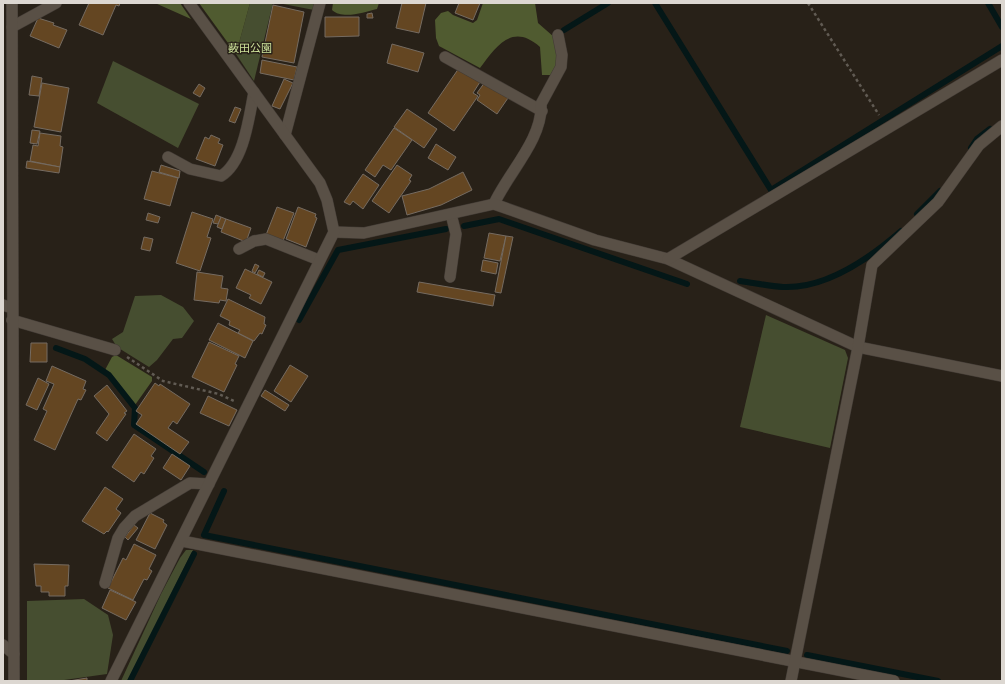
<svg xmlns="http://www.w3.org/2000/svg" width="1005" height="684" viewBox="0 0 1005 684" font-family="Signika,'Noto Sans JP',sans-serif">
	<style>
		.green { fill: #464e30 }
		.forest { fill: #505b30 }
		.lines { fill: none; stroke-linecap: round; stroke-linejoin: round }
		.stream { stroke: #041717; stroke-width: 6 }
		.building { fill: #644622; stroke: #756b61 }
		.service-casing { stroke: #423b35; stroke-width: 12 }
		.minor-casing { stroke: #423b35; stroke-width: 12 }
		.tertiary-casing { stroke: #423b35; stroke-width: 12 }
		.path { stroke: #615b53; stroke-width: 2.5; stroke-dasharray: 3 3; stroke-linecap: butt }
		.service { stroke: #595046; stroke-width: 11 }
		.minor { stroke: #595046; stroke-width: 11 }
		.tertiary { stroke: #595046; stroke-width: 11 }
		.labels { text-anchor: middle; stroke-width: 3; stroke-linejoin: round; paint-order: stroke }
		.park-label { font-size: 11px; fill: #cde19a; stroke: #282118 }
	</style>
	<rect width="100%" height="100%" fill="#282118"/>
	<g class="green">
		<path d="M250,3H273L254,81L236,54Z"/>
		<path d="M278,3H316L314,10Z"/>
		<path d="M113,61L199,104L178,148L97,103Z"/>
		<path d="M161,295L183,307L194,321L182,338L173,339L157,360L149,367L117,347L112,339L123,332L135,296Z"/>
		<path d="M766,315L845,350L848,358L830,448L740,427Z"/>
		<path d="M186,550H193L128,681H121L161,594L180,558Z"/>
		<path d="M84,599L108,615L113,635L107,674L57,681H27V601Z"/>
	</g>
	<g class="forest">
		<path d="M155,3H180L191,19Z"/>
		<path d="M199,3H250L236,54Z"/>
		<path d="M333,3H379L377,9C364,12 343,20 332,10Z"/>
		<path d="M483,3H535L538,23L554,37L558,50L557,68L551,75H542L540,47C512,22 496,47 480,68L439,46L436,38L435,20L441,13L448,11L453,15L473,23L477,20Z"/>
		<path d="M116,355L152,377V381L135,405L110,373L105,370L112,357Z"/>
	</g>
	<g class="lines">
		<g class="stream">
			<path d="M655,3L771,190L1002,46"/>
			<path d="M988,3L1002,27"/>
			<path d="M564,30L608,3"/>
			<path d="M971,148L977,139L990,129"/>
			<path d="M917,214L940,191"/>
			<path d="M464,226L499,219L687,284"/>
			<path d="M740,281C755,283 769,286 783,287C827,289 870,258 901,231"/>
			<path d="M299,320L338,250L446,229"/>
			<path d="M56,348L85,359L109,375L135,408L134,425L204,472"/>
			<path d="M224,491L204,535L787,651"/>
			<path d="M807,655L938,681"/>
			<path d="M130,681L194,554"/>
		</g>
	</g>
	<g class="building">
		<path d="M89,3H120L119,6L116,5L103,35L79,25Z"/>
		<path d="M402,3H426L419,33L396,28Z"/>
		<path d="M459,3H480L473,20L455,13Z"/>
		<path d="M273,5L304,12L294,63L262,57Z"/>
		<path d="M372,13L373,18H367V14Z"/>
		<path d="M325,17H359V36L325,37Z"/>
		<path d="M38,18L54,23L53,25L67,30L59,48L30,36Z"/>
		<path d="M392,44L424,53L418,72L387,63Z"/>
		<path d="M262,60L297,67L294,80L260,73Z"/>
		<path d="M459,68L480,82L473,93L478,96L454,131L428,113Z"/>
		<path d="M32,76L42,78L39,96L29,95Z"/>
		<path d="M284,79L293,83L280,109L272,106Z"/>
		<path d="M485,82L508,98L497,114L477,100L480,95L477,93Z"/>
		<path d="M42,83L69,88L61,132L34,127Z"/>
		<path d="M199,84L205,88L200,97L193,93Z"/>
		<path d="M235,107L241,109L235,123L229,121Z"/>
		<path d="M407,109L437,129L424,148L394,127Z"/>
		<path d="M394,128L412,140L391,170L383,165L375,177L365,170Z"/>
		<path d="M32,130L40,131L37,144L30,143Z"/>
		<path d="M40,133L61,136L60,146L63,147L60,167L30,161L33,145L38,146Z"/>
		<path d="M211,135L220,139L218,143L223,145L215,166L196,159L205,137L209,139Z"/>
		<path d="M436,144L456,157L448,170L428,158Z"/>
		<path d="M27,161L60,167L59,173L26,168Z"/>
		<path d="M161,165L180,171L179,178L159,172Z"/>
		<path d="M397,165L412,175L409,180L411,181L389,213L372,201Z"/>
		<path d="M152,171L178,178L170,206L144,199Z"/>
		<path d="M463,172L472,190L441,205L407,215L402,196L429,189Z"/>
		<path d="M363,174L379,185L363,209L353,201L350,205L344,202Z"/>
		<path d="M277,207L294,213L283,241L266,235Z"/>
		<path d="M298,207L316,214L315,217L317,218L306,247L286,239Z"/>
		<path d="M192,212L213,219L207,237L211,238L200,271L176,263Z"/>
		<path d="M148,213L160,217L158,223L146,220Z"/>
		<path d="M216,215L221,217L218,224L213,223Z"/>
		<path d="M221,217L226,219L222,229L217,227Z"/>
		<path d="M226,219L251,228L246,242L221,232Z"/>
		<path d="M489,233L506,236L500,261L484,258Z"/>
		<path d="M506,236L513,237L501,293L495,292Z"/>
		<path d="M144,237L153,239L150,251L141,249Z"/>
		<path d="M483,260L498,263L496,274L481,271Z"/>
		<path d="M255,264L259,266L255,273L252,271Z"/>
		<path d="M245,269L272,282L261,304L249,298L251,295L236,288Z"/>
		<path d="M259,270L265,273L263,277L257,274Z"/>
		<path d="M197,272L223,276L221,288L228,289L226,301L220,300L219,303L194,300Z"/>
		<path d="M419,282L495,295L493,306L417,292Z"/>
		<path d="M228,299L265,317L264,324L266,325L262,334L260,333L254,341L238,333L240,330L229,325L230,321L220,316Z"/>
		<path d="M218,323L253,341L245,358L209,340Z"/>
		<path d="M209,342L239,356L235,364L237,365L224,392L192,377Z"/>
		<path d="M31,343H47V362H30Z"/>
		<path d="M290,365L308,376L291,402L274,391Z"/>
		<path d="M52,366L86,381L83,389L86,390L81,400L78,399L55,450L34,440L47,411L43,409L54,384L46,381Z"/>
		<path d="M38,378L49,384L37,410L26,405Z"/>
		<path d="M155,383L159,386L160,384L190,404L177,424L173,421L168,428L189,442L180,454L136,424L142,415L136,411Z"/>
		<path d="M107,385L127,411L124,413L126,414L107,441L96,433L109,414L94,396Z"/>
		<path d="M265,390L289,405L285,411L261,396Z"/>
		<path d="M208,396L237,410L229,426L200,413Z"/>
		<path d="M134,434L156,449L151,456L154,458L144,474L141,472L134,482L112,467Z"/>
		<path d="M172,454L190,466L181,480L163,468Z"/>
		<path d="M105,487L123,499L116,509L121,513L108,532L107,531L104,534L82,521Z"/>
		<path d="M150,513L164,520L163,522L167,525L155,549L136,540Z"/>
		<path d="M134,525L138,528L128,540L125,537Z"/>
		<path d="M134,544L156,555L149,569L152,571L147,580L144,579L133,600L108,588L123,558L126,560Z"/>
		<path d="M34,564L69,565L68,586H65V596H49V592H41V586H36Z"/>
		<path d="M110,590L136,602L126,620L102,608Z"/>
		<path d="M87,678V681H69Z"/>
	</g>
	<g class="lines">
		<defs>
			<g id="service">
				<path d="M12,27L56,3"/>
				<path d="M445,57L542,111"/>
				<path d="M285,135L320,3"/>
				<path d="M168,157L190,169L221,176C244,162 249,117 254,92"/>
				<path d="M494,204C508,173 543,139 541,104L561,67L562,55L558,35"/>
				<path d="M239,249L254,241L266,239L319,260"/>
				<path d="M450,277L456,234L451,214"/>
				<path d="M12,320L115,350"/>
				<path d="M105,583L118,538L124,528L135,516L190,483L209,484"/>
				<path d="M3,645L14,654"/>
			</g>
			<g id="minor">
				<path d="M334,232L364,233L494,204L595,240L668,259L858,347L1002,376"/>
				<path d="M668,259L1002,60"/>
				<path d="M3,305L12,308"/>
				<path d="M182,541L894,681"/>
				<path d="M111,681L334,232L327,200L320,183L189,3"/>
				<path d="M791,681L858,347L872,265L938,202L979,145L1002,126"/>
			</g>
			<path id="tertiary" d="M12,3L14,681"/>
		</defs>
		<use href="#service" class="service-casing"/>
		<use href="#minor" class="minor-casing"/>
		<use href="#tertiary" class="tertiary-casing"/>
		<g class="path">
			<path d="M808,3L879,115"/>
			<path d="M127,357L163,381L219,394L234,401"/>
		</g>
		<use href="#service" class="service"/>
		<use href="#minor" class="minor"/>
		<use href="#tertiary" class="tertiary"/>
	</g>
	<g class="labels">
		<g class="park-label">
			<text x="250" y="52">薮田公園</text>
		</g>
	</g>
	<rect width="1005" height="684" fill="none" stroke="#dcd7d1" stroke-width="8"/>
</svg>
